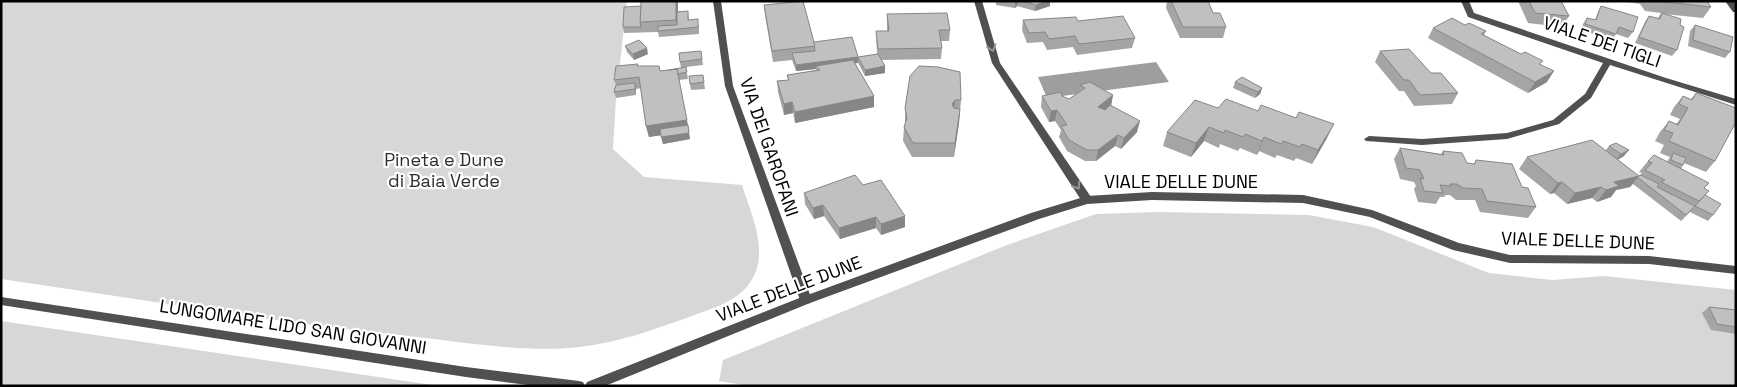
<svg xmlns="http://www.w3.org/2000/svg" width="1737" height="387" viewBox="0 0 1737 387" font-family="'Space Grotesk',sans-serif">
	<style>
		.green { fill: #d7d7d7 }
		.water { fill: #9e9e9e }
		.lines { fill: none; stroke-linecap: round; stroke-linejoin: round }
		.pedestrian { fill: #505050; fill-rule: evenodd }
		.minor { fill: #505050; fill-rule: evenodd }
		.tertiary { fill: #505050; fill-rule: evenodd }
		.wall { fill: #a5a5a5 }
		.shaded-wall { fill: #868686 }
		.building { fill: #c0c0c0; stroke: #868686 }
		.oneway { stroke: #969696 }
		.labels { text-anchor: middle; stroke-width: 4.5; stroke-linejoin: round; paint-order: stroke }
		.street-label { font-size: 18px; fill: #000; stroke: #fff }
		.park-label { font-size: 18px; fill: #2e2e2e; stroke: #fff }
	</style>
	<rect width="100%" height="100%" fill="#fff"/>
	<g class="green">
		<path d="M1,1H627L616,98L613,149L644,177L742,185C751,214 770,252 751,281C739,301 713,308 692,316C655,329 618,343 579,347C526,353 470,343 417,337C278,323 140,299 1,279Z"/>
		<path d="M1160,212L1309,215L1373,227L1489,273L1552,280L1604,276L1736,290V386H750L719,381L723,360L1007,245L1096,214Z"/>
		<path d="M1,321L439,386H1Z"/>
	</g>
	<path class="water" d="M1156,62L1169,82L1047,98L1038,77Z"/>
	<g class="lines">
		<path class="pedestrian" d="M1,297L466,367L579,381L583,382L585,386H536L466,377L1,305Z"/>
		<g class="minor">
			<path d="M713,1H721L733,86L812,300L810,303L806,304L802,303L800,300L725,86Z"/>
			<path d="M974,1H982L1000,63L1091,197L1092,200L1091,203H1083L992,63Z"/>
			<path d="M1461,1H1469L1474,13L1666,78L1736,99V105L1610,65L1591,98L1559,124L1507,139L1422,145L1366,141L1364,139L1369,136L1422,139L1507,133L1553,120L1585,94L1603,63L1468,17Z"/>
			<path d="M1725,1H1733L1736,4V12H1733Z"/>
		</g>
		<path class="tertiary" d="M1152,192L1303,195L1372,210L1459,243L1510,255L1649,256L1736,266V274L1649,264L1510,263L1453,250L1370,217L1303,203L1152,200L1087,204L1039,219L810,303L605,386H585L587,382L802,297L1031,213L1087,196Z"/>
	</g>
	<g class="wall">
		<path d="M996,1H1050V6L1035,11L1017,6L1015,8L996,5Z"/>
		<path d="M1167,1H1208L1213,13L1226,27L1223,38H1180L1166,8Z"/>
		<path d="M1518,1H1561L1569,16L1562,27L1528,23Z"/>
		<path d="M1621,1H1707L1711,7L1703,18L1664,14L1680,25L1677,50L1672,56L1635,43L1645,22L1649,16L1658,18L1661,13L1645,11L1640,4Z"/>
		<path d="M764,5L814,42L858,57L877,54L876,31H887V14L950,30L949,41H941L942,48L941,59L881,60L885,66V73L865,76L858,63H855L874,96V107L795,123L793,113L784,115L778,92L777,81L788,80L787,75L816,70V69L796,71L792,60L773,62L765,15Z"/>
		<path d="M1601,6L1633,32L1628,38L1616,34L1612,40L1581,30L1583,24L1587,18L1595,20L1598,12Z"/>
		<path d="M688,11L689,20L699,25V34L659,37L658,32L624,33L623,27L678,12Z"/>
		<path d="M1023,20L1078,21L1135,38L1132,48L1077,55L1073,47L1047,50L1043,42L1027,43L1022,30Z"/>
		<path d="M1695,25L1730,52L1725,58L1688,46L1690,31Z"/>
		<path d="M1433,28L1486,31L1484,35L1541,65L1547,82L1528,93L1428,38Z"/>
		<path d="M625,46L648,54L634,60L627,52Z"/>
		<path d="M701,51L703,65L686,67L688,79L679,80L690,139L663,144L661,135L649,137L646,126L641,88L636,89V95L616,98L614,92L616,85L614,80L638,66L660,71L681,68L680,62Z"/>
		<path d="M1380,51L1431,73L1458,93L1452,104L1414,106L1404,91H1399L1375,62Z"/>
		<path d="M703,75L705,89L691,90L690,84Z"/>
		<path d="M910,76L961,100L959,123L954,157H912L903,141L904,127L905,124V108Z"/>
		<path d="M1235,82L1262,88L1260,94L1255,98L1233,88Z"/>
		<path d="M1080,85L1113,95L1111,105L1137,132L1121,149L1115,146L1096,161H1085L1067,151L1059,137L1061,130L1055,121L1049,122L1041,107L1042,96H1062L1069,99L1079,92Z"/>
		<path d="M1696,93L1715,161L1706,172L1684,163L1681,169L1704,188L1705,195L1713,215L1708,221L1690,212L1681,221L1633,184L1630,187L1616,190L1611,197L1597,202L1592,198L1567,204L1554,193L1550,194L1519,169L1527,157L1606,150L1609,146L1624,156L1618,160L1639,176L1642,173L1639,172L1648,161L1667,162L1670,157L1660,153L1664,145L1655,141L1660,132L1669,121L1676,124L1680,119L1670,115L1674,107L1683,96L1691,99Z"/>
		<path d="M1218,108L1327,138L1312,164L1296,158L1294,161L1277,155L1275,158L1259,151L1257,155L1240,148L1238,151L1220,144L1219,148L1204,141L1191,157L1163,146L1167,132Z"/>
		<path d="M1400,148L1441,154L1443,151L1467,163L1474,164L1476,160L1522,187L1536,207L1528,218L1480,212L1475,200H1456L1450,195H1446L1444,197H1440L1436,204L1418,202L1414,189L1416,186L1414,182L1400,179L1394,159Z"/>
		<path d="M863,185L905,227L881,235L876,228L840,239L824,216L814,219L805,204L804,193Z"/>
		<path d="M1709,307L1736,310V334L1711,330L1702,313Z"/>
	</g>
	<g class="shaded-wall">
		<path d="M676,1H678V31L676,20Z"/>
		<path d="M1017,1H1018L1017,6L1015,8V2Z"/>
		<path d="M1047,1H1050V6L1035,11L1036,5Z"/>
		<path d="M647,48L648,54L634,60L633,54Z"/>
		<path d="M858,57V63L818,68L816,66V69L796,71V65Z"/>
		<path d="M885,66V73L865,76V70Z"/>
		<path d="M1554,71L1547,82L1528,93L1535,82Z"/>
		<path d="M635,83L636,89V95L635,89Z"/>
		<path d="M1262,88L1260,94L1255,98L1258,92Z"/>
		<path d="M1113,95L1111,106L1096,118L1098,107Z"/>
		<path d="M874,96V107L795,123V112Z"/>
		<path d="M955,100L954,114L952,104Z"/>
		<path d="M792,102L793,113L784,115V104Z"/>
		<path d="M960,109L959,123L954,157L955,143Z"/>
		<path d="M1057,110L1055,121L1049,122L1051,111Z"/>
		<path d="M687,120L689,131L649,137L646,126Z"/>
		<path d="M1140,121L1137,132L1121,149L1124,138Z"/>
		<path d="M1334,124L1327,138L1312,164L1318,150Z"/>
		<path d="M1209,127L1204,141L1191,157L1196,143Z"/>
		<path d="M689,133L690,139L663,144L661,137Z"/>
		<path d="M1118,135L1115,146L1096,161L1098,150Z"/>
		<path d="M1264,137L1259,151L1257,155L1262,141Z"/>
		<path d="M1629,150L1624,156L1616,160L1621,154Z"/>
		<path d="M1639,176L1630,187L1616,190L1611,197L1597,202L1606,190L1614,182Z"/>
		<path d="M1562,182L1554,193L1550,194L1558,183Z"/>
		<path d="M1601,187L1592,198L1567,204L1575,193Z"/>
		<path d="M823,205L824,216L814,219L813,208Z"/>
		<path d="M905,216V227L881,235V224Z"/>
		<path d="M876,217V228L840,239L839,228Z"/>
	</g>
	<g class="building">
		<path d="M641,1H676V20L640,22Z"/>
		<path d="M803,1L815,46L772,51L764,5Z"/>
		<path d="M1022,1H1047L1036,5Z"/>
		<path d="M1171,1H1208L1213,13H1220L1226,27H1183Z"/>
		<path d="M1529,1H1561L1569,16L1535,13Z"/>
		<path d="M1657,1H1707L1711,7Z"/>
		<path d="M641,6L640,22L641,27H623L624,7Z"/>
		<path d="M1601,6L1638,17L1633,32L1619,27L1616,34L1585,24L1587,18L1596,20Z"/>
		<path d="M688,11V20L698,19V27L658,31V26L677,25V12Z"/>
		<path d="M947,13L950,30H939L942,48L878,49L876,31H889L887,14Z"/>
		<path d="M1662,13L1681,19L1680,25L1684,27L1677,50L1639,37L1649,16L1660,19Z"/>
		<path d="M1123,16L1135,38L1079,44L1075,36L1049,39L1045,32L1029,33L1023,20L1076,17L1078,21Z"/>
		<path d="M1452,18L1465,25L1469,23L1486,31L1481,34L1521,54L1525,52L1543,61L1539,64L1554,71L1535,82L1433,28Z"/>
		<path d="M1695,25L1733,37L1730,52L1693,40Z"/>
		<path d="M852,37L858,57L796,65L792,53L815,51L814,42Z"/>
		<path d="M639,40L647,48L633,54L625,46Z"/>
		<path d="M1409,49L1431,73H1441L1458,93L1420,95L1409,80H1404L1380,51Z"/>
		<path d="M701,51L702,59L680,62L679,53Z"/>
		<path d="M878,54L885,66L865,70L858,57Z"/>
		<path d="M853,60L874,96L795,112L792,102L784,104L777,81L789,80L787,75L820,70L816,66Z"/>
		<path d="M638,64L637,66H659L660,71L677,69L687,120L646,126L639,77L614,80L616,66Z"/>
		<path d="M919,66L938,67L960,72L961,100H955L952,104L954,108L960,109L955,143H913L904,127L907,118L905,108L910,76Z"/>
		<path d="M686,67L687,72L678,74L677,69L669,70Z"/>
		<path d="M703,75L704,82L690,84L689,76Z"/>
		<path d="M1242,77L1262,88L1258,92L1235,82Z"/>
		<path d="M1090,82L1113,95L1098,107L1105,110L1110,105L1140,121L1124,138L1118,135L1098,150H1087L1069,140L1061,126L1067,125L1057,110L1051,111L1042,96L1061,92L1062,96L1069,99L1085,88L1080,85Z"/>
		<path d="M635,83V89L614,92L616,85Z"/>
		<path d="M1696,93L1736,108V122L1715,161L1669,141L1673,133L1664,130L1669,121L1678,125L1688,108L1679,104L1683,96L1692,100Z"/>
		<path d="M1226,99L1258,111L1261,105L1296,118L1299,112L1334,124L1318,150L1302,144L1300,147L1283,141L1281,144L1264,137L1262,141L1245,134L1243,137L1225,130L1224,133L1209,127L1196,143L1167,132L1195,100L1218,108Z"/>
		<path d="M688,125L689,133L661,137L660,129Z"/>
		<path d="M1592,140L1639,176L1614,182L1619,186L1606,190L1601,187L1575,193L1562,182L1558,183L1527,157Z"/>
		<path d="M1616,143L1629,150L1621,154L1609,146Z"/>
		<path d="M1400,148L1444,155L1443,151L1462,153L1467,163L1475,164L1476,160L1512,164L1522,187L1528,188L1536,207L1487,201L1482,189L1463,188L1457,184H1450L1451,186L1440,185L1443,193L1424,191L1420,178L1424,179L1420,170L1406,168Z"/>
		<path d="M1673,153L1686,158L1683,165L1671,160Z"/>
		<path d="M1654,155L1709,183L1704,188L1709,191L1699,201L1661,182L1665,180L1645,170L1652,163L1648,161Z"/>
		<path d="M855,175L863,185L881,180L905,216L881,224L876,217L839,228L823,205L813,208L804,193Z"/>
		<path d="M1641,175L1659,184L1657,187L1695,206L1686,215L1637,177Z"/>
		<path d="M1705,195L1721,204L1713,215L1695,206Z"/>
		<path d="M1709,307L1736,310V327L1717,324Z"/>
	</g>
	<defs><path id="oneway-chevron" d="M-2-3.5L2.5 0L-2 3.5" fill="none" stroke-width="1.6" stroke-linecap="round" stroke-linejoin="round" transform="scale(1.25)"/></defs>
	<g class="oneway">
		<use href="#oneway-chevron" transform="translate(992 48) rotate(73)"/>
		<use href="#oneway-chevron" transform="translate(1077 186) rotate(57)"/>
	</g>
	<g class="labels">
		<g class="street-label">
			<text transform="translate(1602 42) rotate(19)" y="6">VIALE DEI TIGLI</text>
			<text transform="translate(769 147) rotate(71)" y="6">VIA DEI GAROFANI</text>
			<text x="1181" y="188">VIALE DELLE DUNE</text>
			<text transform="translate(1578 241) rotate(2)" y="6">VIALE DELLE DUNE</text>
			<text transform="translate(789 289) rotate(-21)" y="6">VIALE DELLE DUNE</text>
			<text transform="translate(293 327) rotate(9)" y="6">LUNGOMARE LIDO SAN GIOVANNI</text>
		</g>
		<g class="park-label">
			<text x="444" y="166">Pineta e Dune<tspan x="444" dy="21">di Baia Verde</tspan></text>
		</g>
	</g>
	<rect width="1737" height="387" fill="none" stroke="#000000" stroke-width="5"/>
</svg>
